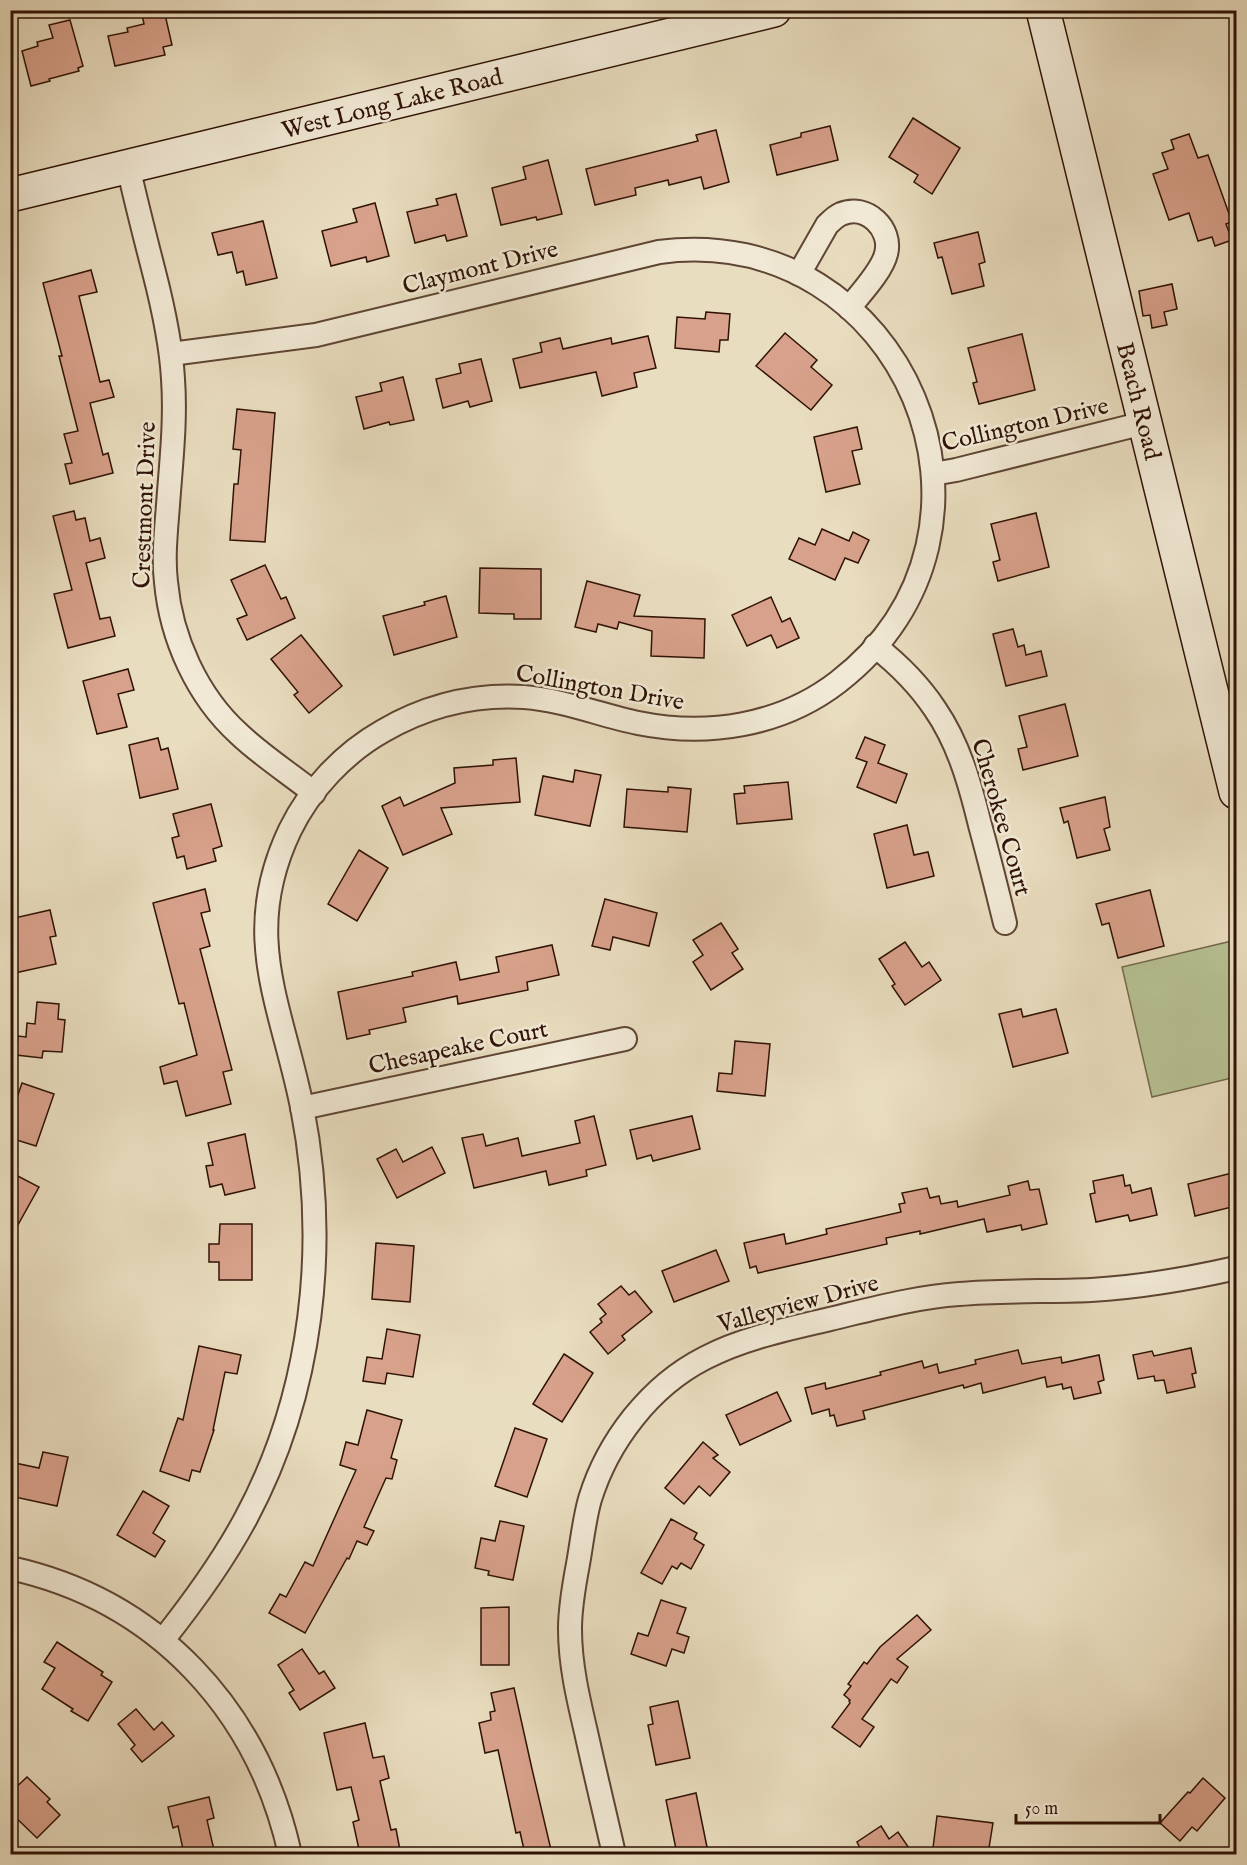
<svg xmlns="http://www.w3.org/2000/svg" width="1247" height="1865" viewBox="0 0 1247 1865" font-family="'IM FELL English',serif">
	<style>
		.green { fill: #b6c192; stroke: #726a4c; stroke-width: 1.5 }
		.building { fill: #d8a18b; stroke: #2f1205; stroke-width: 1.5 }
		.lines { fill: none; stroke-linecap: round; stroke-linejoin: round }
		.street-casing { stroke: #5e4534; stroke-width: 26 }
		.secondary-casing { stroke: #2f1205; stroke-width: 36 }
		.street { stroke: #f1e9d5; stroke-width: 22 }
		.secondary { stroke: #f1e9d5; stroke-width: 33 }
		.labels { text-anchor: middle; stroke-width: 5; stroke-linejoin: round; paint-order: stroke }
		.street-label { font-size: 24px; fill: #2f1205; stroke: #f1e9d5 }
	</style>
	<rect width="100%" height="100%" fill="#e9ddbf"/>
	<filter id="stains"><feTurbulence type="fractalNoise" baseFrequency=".00333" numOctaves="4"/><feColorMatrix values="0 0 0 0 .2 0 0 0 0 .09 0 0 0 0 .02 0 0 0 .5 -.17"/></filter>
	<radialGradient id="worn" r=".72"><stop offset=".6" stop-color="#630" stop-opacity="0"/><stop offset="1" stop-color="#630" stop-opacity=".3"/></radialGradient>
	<path class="green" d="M1236,940V1077L1152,1097L1122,967Z"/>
	<g class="building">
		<path d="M141,10H164L172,45L163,47L165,55L115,66L108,36L128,32L127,28L144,24Z"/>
		<path d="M70,20L83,66L78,68L79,71L49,79L50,81L31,86L22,51L38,46L37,42L53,38L49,25Z"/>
		<path d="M913,118L960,148L932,194L914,182L918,175L889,157Z"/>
		<path d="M830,126L838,160L777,175L770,145L801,137V133Z"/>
		<path d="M716,130L729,182L704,189L701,177L669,185L668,180L635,188L636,195L595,205L586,169L698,141L696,135Z"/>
		<path d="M1189,134L1198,158L1208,155L1232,222L1226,224L1232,240L1215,246L1212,237L1198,241L1189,213L1169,220L1153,174L1168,169L1162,153L1174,149L1171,140Z"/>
		<path d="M548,160L562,214L537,220L536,217L501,225L492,188L526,179L523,167Z"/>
		<path d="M456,194L467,236L447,241L445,235L415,243L407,212L438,205L436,199Z"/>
		<path d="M375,203L389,256L367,262L366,257L331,266L322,231L357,222L353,209Z"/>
		<path d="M263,221L277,278L246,285L243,271L237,273L232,252L218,255L212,233Z"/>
		<path d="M978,232L985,262L979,264L984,286L952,294L942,257L938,258L934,243Z"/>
		<path d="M91,270L97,292L79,296L100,382L109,380L114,397L90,403L103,455L108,453L113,473L70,484L65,464L72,463L64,434L78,431L59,356H62L43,283Z"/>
		<path d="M1172,284L1177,309L1164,312L1167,325L1152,328L1150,315L1143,316L1139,291Z"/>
		<path d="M706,312L730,314L728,340H720L719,352L675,348L677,317L705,319Z"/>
		<path d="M785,333L817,360L811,367L832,385L811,410L756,366Z"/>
		<path d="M1022,334L1035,390L979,404L973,383L977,382L968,348Z"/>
		<path d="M648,336L656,368L634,373L637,387L602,396L596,372L520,388L513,359L542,352L540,343L560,338L563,349L611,338L612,344Z"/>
		<path d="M481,359L492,401L470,407L468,401L443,408L436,379L461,373L459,364Z"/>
		<path d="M403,377L414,420L390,425L389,422L364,429L356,397L382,391L380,383Z"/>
		<path d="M237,409L275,413L265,542L230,540L234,484H238L241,450L233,449Z"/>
		<path d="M857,427L862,449L852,451L860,484L826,492L814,437Z"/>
		<path d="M74,511L76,520L85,518L90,541L100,538L105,558L86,563L100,619L110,617L115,636L68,648L54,594L72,590L53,516Z"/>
		<path d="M1036,513L1049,567L998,581L993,562L1000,560L991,524Z"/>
		<path d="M822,529L849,541L853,532L869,540L858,563L845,558L835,580L789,559L799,538L815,545Z"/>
		<path d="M265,565L281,599L286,597L295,618L247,640L237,619L247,615L231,580Z"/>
		<path d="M480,568L541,569V619H514V614L479,613Z"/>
		<path d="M587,581L640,595L634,616L705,619L704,658L651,656L652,631L619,622L617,629L598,624L596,632L575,627Z"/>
		<path d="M446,596L457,637L394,655L383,616L425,605L424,602Z"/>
		<path d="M771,597L782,622L790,618L799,638L777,648L771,635L747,646L732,615Z"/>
		<path d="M1013,629L1018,647L1024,645L1026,655L1041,651L1047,676L1006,686L993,634Z"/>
		<path d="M301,635L342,686L309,713L294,695L298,692L271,659Z"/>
		<path d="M128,669L134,690L118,694L127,727L97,734L83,681Z"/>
		<path d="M1065,704L1078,756L1023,770L1018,749L1027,747L1019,716Z"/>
		<path d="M865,737L885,745L878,763L907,774L896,803L857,787L867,762L856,758Z"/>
		<path d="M158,738L161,750L168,748L178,789L140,798L129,745Z"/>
		<path d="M516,758L520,802L441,808L452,834L403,855L382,806L400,797L404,806L455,783L454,768L493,765V760Z"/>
		<path d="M575,770L601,775L590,826L535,815L543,776L573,782Z"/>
		<path d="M788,782L792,819L737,824L734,794L745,793L744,786Z"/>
		<path d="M668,787L691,789L687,832L624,827L627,789L668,792Z"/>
		<path d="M1105,797L1110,827L1104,829L1110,850L1077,858L1068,821L1064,823L1060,808Z"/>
		<path d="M211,804L222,846L213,849L216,861L187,869L184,856L177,858L172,838L179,836L173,814Z"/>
		<path d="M907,825L914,855L928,852L934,876L887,888L874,834Z"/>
		<path d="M359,850L388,868L357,921L328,904Z"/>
		<path d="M205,889L210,911L201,913L210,946L200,949L232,1070L223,1072L231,1104L186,1116L177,1081L164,1084L160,1067L197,1055L184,1003L179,1004L153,903Z"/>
		<path d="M1150,890L1164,946L1118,958L1109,923L1102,925L1096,904Z"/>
		<path d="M605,899L657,913L649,946L613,937L610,950L592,946Z"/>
		<path d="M50,910L56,936L50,937L56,964L10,974V919Z"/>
		<path d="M721,923L738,949L732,953L743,969L711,990L693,962L703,955L693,940Z"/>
		<path d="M905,942L922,967L929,962L941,980L905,1005L892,986L895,984L879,959Z"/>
		<path d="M552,945L559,975L527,982L528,990L458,1004L457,996L403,1008L406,1022L369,1030L370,1034L347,1039L338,992L413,976L412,972L456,962L460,980L499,972L496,957Z"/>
		<path d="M37,1002L59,1004L58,1019L65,1020L62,1052L43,1051L42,1058L16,1055L18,1036L26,1037L27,1023L35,1024Z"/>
		<path d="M1021,1009L1023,1017L1056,1009L1068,1053L1013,1067L999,1014Z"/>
		<path d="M735,1041L770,1044L765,1096L717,1091L719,1073L732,1074Z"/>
		<path d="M22,1083L54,1094L36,1146L10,1138V1118Z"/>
		<path d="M594,1116L606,1165L586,1170L587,1176L549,1185L546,1171L474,1188L462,1138L483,1134L486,1146L518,1138L522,1156L580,1143L575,1121Z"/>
		<path d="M692,1116L700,1149L653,1161L651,1155L637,1159L630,1130Z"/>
		<path d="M245,1134L255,1188L225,1195L222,1184L210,1187L206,1166L213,1165L208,1143Z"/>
		<path d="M432,1147L445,1173L397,1198L377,1159L396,1149L403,1162Z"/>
		<path d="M10,1172L39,1187L10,1239Z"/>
		<path d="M1236,1172V1206L1195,1216L1188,1184Z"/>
		<path d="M1123,1175L1125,1186L1130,1185L1132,1193L1151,1188L1157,1215L1130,1221L1128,1215L1096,1222L1090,1194L1095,1193L1093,1181Z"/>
		<path d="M1028,1181L1030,1190L1039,1189L1047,1224L1022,1230L1021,1225L987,1232L984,1219L920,1234V1231L886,1238L887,1244L758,1273L756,1266L750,1268L744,1243L784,1234L786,1244L827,1234L826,1229L901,1212L899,1204L905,1203L902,1193L927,1188L930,1198L939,1196L941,1204L957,1201L958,1207L1010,1195L1008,1186Z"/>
		<path d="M220,1224H252V1280H219V1262H209V1244H219Z"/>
		<path d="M376,1243L414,1246L410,1302L372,1299Z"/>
		<path d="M716,1250L729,1281L674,1302L662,1271Z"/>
		<path d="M621,1286L629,1295L635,1291L652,1312L622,1336L625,1340L608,1354L590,1332L602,1322L600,1319L606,1314L598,1304Z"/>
		<path d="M387,1329L420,1335L413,1377L387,1373L385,1384L363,1381L367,1357L382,1359Z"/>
		<path d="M199,1346L241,1355L237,1374L225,1372L213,1430H214L200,1472L192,1470L189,1481L160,1471L178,1418L183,1420Z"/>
		<path d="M1191,1348L1196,1373L1192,1374L1195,1387L1167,1393L1164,1380L1155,1381L1154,1376L1138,1379L1133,1355L1152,1351L1154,1356Z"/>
		<path d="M1018,1350L1022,1364L1061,1357L1062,1363L1099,1355L1104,1380L1098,1382L1101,1393L1074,1399L1071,1387L1063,1389L1062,1384L1047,1387L1045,1377L983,1393L981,1383L964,1388L963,1385L863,1411L865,1419L837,1426L834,1415L830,1416L829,1409L812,1414L805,1388L825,1383L826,1389L881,1375L880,1372L922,1361L924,1368L937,1364L939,1373L976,1364L975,1360Z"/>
		<path d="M564,1354L593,1373L562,1422L533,1404Z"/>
		<path d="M777,1392L791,1421L740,1445L726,1415Z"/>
		<path d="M367,1410L402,1420L391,1458L397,1460L392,1479L386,1478L364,1527L374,1531L367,1545L357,1541L349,1559L347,1558L305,1633L269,1613L280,1594L286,1597L305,1562L313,1566L356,1470L340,1465L346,1442L358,1445Z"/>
		<path d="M515,1428L547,1439L527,1497L495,1486Z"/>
		<path d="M703,1442L718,1455L713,1458L730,1472L710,1496L699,1486L684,1504L665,1488Z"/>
		<path d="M43,1452L68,1457L57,1506L10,1496V1462L39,1468Z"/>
		<path d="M143,1491L169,1506L153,1533L165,1541L155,1557L117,1535Z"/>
		<path d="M671,1519L697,1533L694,1539L704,1545L691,1569L681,1563L677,1569L672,1566L662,1584L641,1573Z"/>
		<path d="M500,1521L524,1526L513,1580L488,1575L489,1571L475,1568L481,1538L495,1541Z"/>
		<path d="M661,1600L686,1608L677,1633L689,1637L684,1653L672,1649L666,1666L631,1654L638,1633L648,1636Z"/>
		<path d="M509,1607V1665H481V1608Z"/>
		<path d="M917,1615L931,1630L897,1659L908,1667L897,1683L891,1679L862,1719L874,1727L860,1747L832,1727L850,1703L849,1701L850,1700L844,1695L851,1686L848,1684L864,1662L867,1664L880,1647Z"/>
		<path d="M57,1642L103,1672L101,1675L112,1682L88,1721L71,1711L73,1709L42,1689L55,1668L44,1662Z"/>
		<path d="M302,1649L319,1674L324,1671L335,1688L300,1710L289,1693L294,1690L278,1665Z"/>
		<path d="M514,1688L532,1769L552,1854H525L520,1832L516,1833L498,1750L485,1753L479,1723L491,1720L490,1712L495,1711L491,1693Z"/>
		<path d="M678,1701L690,1758L656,1765L648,1725L653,1724L650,1707Z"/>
		<path d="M136,1709L154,1730L162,1722L174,1736L142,1762L131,1749L135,1745L118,1724Z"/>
		<path d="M365,1723L373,1758L384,1756L389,1778L380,1781L391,1830L396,1829L400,1850L379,1854H360L353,1822L359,1820L351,1787L337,1790L324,1733Z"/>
		<path d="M27,1777L50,1799L47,1802L60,1815L37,1838L10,1812V1793Z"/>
		<path d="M1203,1778L1225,1798L1197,1831L1192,1827L1180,1841L1160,1823L1188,1792L1190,1793Z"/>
		<path d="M696,1793L708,1852L695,1854H677L666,1800Z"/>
		<path d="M209,1797L214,1818L207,1820L214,1850L197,1854H184L178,1826L173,1828L168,1807Z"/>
		<path d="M937,1816L993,1823L988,1854L933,1848Z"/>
		<path d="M881,1826L889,1839L898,1832L913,1854H863L857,1842Z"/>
	</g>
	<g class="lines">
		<defs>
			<g id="street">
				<path d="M128,166C136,202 145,237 154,272C163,307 171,342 173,379C176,421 171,463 168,505C166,531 163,557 166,582C171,638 197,696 239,734C262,756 289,773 314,793"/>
				<path d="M799,274L827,225C831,221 836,216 841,214C866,203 893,229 886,254C882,271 860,294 849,308"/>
				<path d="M933,474L956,470L1144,423"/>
				<path d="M875,646C898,664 919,685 935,709C959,744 970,784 980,825C989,858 997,890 1005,923"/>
				<path d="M302,1108L625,1039"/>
				<path d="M10,1568C157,1600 258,1710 290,1854"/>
				<path d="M163,1640C194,1601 223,1561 246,1518C313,1393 329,1245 302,1107C281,1003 240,935 290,830C310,789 344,753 383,731C426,706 474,694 524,697C563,700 600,715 638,723C707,737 781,726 838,682C1035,530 903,220 659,252L316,335L171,354"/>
				<path d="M614,1854C605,1814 595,1773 586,1732C578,1698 570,1664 570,1629C570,1607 574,1585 578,1564C582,1542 584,1520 590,1499C608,1441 650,1386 705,1358C743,1338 788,1329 830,1319C872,1309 916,1297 959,1294C1003,1290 1047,1292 1091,1290C1140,1287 1188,1279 1236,1268"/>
			</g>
			<g id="secondary">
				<path d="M1043,10L1236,792"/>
				<path d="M10,195L774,10"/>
			</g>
		</defs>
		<use href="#street" class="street-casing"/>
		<use href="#secondary" class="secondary-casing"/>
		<use href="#street" class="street"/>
		<use href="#secondary" class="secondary"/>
	</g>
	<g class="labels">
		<g class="street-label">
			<text transform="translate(392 103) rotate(-14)" y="8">West Long Lake Road</text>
			<text transform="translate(480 267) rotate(-14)" y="8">Claymont Drive</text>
			<text transform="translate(1139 401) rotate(76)" y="8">Beach Road</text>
			<text transform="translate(1025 424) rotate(-13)" y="8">Collington Drive</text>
			<text transform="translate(144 505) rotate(-88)" y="8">Crestmont Drive</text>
			<text transform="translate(600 687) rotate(10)" y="8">Collington Drive</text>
			<text transform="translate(1002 817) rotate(74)" y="8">Cherokee Court</text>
			<text transform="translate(458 1047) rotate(-12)" y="8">Chesapeake Court</text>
			<text transform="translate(798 1303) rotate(-15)" y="8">Valleyview Drive</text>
		</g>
	</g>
	<rect width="1247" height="1865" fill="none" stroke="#e9ddbf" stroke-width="36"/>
	<rect x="12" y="12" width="1223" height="1841" fill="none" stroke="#2f1205" stroke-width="3"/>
	<rect x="18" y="18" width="1211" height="1829" fill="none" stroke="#2f1205" stroke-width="1.5"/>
	<path d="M1016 1814v9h144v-9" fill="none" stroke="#2f1205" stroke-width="3"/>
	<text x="1025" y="1814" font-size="18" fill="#2f1205" stroke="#f1e9d5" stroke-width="4.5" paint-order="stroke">50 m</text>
	<rect width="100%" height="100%" filter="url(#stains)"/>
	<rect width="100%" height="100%" fill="url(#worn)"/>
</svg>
